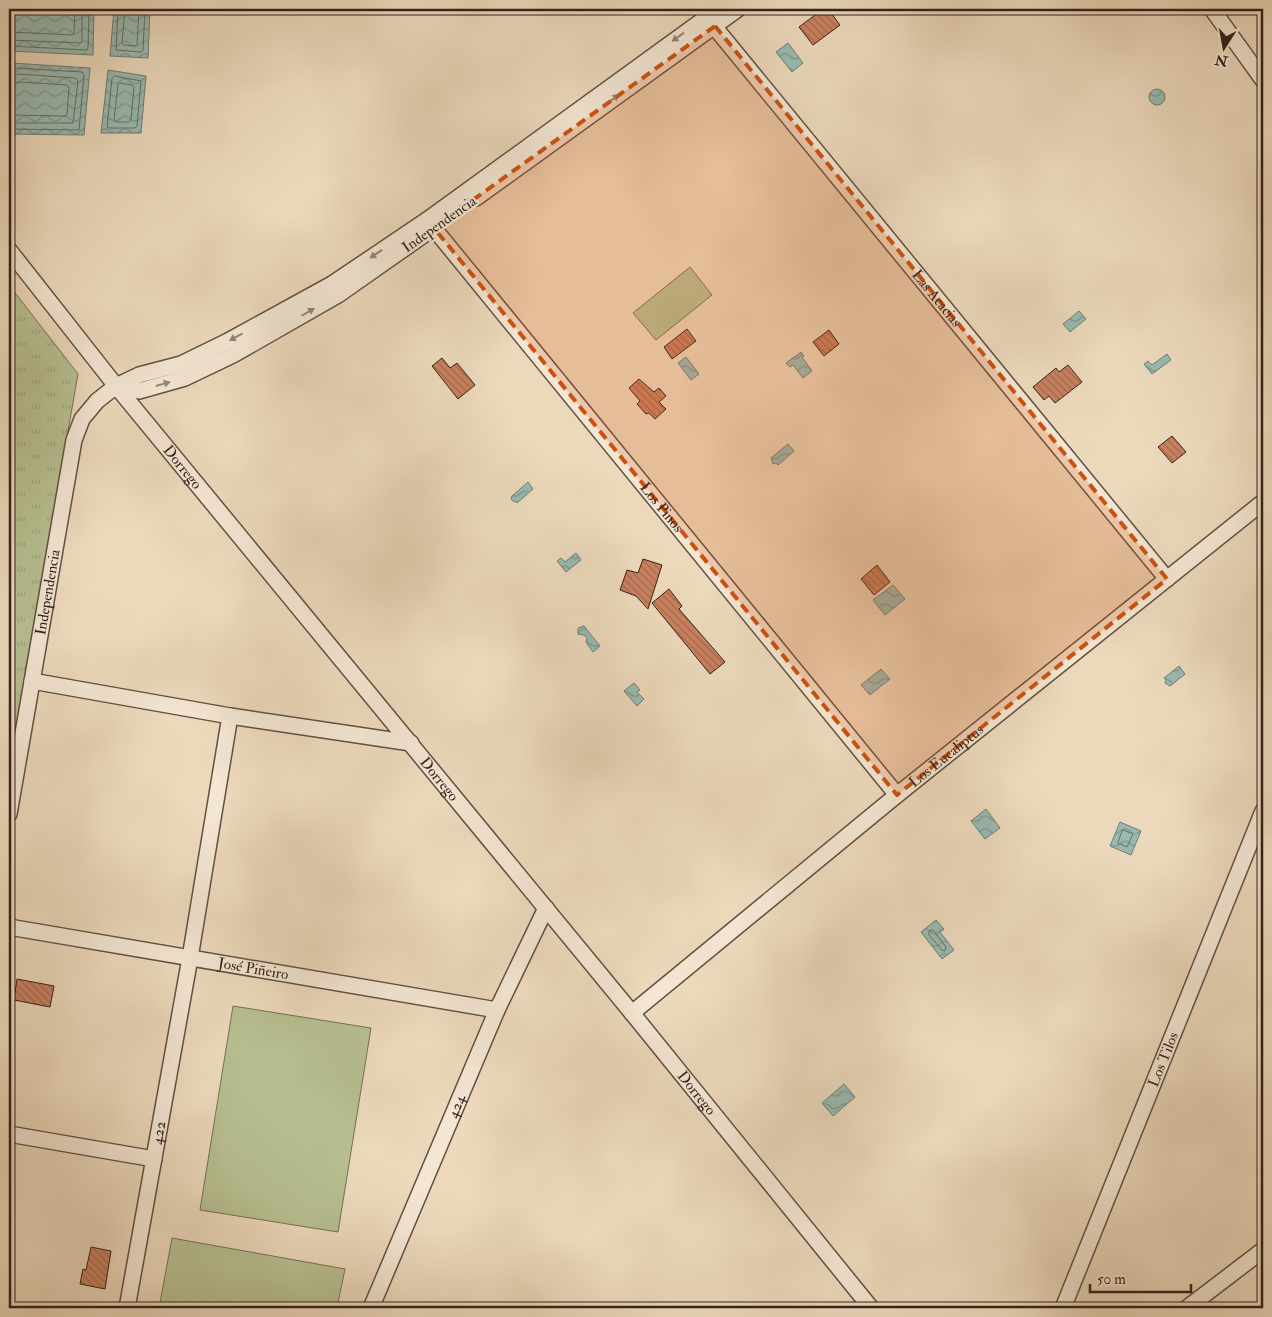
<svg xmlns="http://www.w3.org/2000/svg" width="1272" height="1317" viewBox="0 0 1272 1317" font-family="'IM FELL Double Pica',serif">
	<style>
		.grass { fill: #b7bf91; stroke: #757056 }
		.park { fill: url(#park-tufts); stroke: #757056 }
		.water { fill: url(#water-waves); stroke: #707d75 }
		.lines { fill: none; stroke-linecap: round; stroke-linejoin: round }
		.shore { stroke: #666e66; stroke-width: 1 }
		.building { fill: url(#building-back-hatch); stroke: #33221a }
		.minor-casing { stroke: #615042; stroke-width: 18 }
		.minor { stroke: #f3e6d3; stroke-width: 15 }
		.oneway { fill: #938476 }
		.marked { fill: #cd510e; fill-opacity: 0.2; stroke: #cd510e; stroke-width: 4; stroke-dasharray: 10 6; stroke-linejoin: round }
		.labels { text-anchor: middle; stroke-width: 4.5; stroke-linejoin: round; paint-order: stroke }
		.street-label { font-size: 15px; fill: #33221a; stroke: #f3e6d3 }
	</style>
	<defs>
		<pattern id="park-tufts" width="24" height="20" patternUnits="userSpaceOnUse" patternTransform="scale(1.25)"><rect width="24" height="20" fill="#b7bf91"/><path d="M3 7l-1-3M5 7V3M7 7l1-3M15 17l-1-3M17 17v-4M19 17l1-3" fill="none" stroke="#9ea47c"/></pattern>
		<pattern id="water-waves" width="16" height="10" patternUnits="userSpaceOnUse" patternTransform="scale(1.25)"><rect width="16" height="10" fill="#99bab1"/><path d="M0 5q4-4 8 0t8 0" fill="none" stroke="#7d978f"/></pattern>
		<pattern id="building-back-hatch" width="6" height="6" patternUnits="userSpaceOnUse" patternTransform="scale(1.25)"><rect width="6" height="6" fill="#ca8160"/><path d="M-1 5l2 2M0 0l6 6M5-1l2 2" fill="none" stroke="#a5694e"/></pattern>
	</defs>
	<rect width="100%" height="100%" fill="#ecd9bc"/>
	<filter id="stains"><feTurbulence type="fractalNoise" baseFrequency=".004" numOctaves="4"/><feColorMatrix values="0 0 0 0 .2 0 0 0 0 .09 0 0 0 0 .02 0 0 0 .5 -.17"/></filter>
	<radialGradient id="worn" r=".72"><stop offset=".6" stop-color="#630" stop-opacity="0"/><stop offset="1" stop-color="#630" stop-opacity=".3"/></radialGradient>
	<g class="grass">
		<path d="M690,267L712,295L656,340L633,313Z"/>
		<path d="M233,1006L371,1028L338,1232L200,1210Z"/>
		<path d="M172,1238L345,1269L337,1308H159Z"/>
	</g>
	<path class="park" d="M9,285L78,374L9,766Z"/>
	<g class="water">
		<path d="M11,9H94L93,55L9,51Z"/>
		<path d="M114,9H150L148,58L110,56Z"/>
		<path d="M788,43L803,63L792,72L776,52Z"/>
		<path d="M12,63L90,68L84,135L9,134V81Z"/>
		<path d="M108,70L146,76L141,133H101Z"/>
		<circle cx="1157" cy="97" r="8"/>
		<path d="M1079,311L1086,319L1070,332L1063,324Z"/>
		<path d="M801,352L804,356L802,357L812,371L803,378L793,365L790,367L786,363Z"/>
		<path d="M1167,354L1171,360L1152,374L1144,364L1148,361L1152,365Z"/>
		<path d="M686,357L699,374L691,380L678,363Z"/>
		<path d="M788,444L794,451L778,465L776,463L773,464L771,458Z"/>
		<path d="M528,482L533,489L517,503L516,501L514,502L511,499L512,496Z"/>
		<path d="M576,553L581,560L566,572L557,561L561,558L565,562Z"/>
		<path d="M893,585L905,599L885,615L873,600Z"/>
		<path d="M584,626L600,646L593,652L586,642L587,638L584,635L578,634V628Z"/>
		<path d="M1179,666L1185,674L1170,686L1165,683L1166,680L1164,678Z"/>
		<path d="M881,669L890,679L870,695L861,685Z"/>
		<path d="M634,683L640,690L637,692L644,699L637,706L624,691Z"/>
		<path d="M986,809L1000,828L985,839L971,821Z"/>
		<path d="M1120,822L1141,831L1131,855L1110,846Z"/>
		<path d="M936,920L944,929L940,932L954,950L942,959L921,932Z"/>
		<path d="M844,1084L855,1097L833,1116L822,1103Z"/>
	</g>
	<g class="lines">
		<g class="shore">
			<path d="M118,9L116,50L141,52L143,50L145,9"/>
			<path d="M125,9L122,43L124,45L135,46L137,44L139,9"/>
			<path d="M9,32L73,35L74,33L75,9"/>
			<path d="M9,40L80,43L82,41V9"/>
			<path d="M9,46L87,50L88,47L89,9"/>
			<path d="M9,70L16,68L82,72L84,75L79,130L9,129"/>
			<path d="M115,76L141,81L137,126L135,128H109L107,127L112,79Z"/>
			<path d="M9,77L18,74L75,78L78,81L73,123H9"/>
			<path d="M120,83L132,85L134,87L131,120L129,122H116L114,120L118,85Z"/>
			<path d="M9,84L20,82L67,85L69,88L67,114L66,116L9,115"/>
			<path d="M1123,830L1133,834L1127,847L1118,843Z"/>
			<path d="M933,930L946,947L945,951L942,950L929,935V932Z"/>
		</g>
	</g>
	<g class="building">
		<path d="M823,9H828L840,25L813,45L799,27Z"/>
		<path d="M687,329L696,341L672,359L664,347Z"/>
		<path d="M829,330L839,344L824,356L813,342Z"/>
		<path d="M442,358L450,368L457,363L475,385L458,399L432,366Z"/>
		<path d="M1068,365L1082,382L1055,403L1049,396L1044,400L1033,387L1056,368L1059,372Z"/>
		<path d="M639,379L654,392L659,388L666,396L659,402L666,409L655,419L649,413L646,414L637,404L640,401L629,388Z"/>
		<path d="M1172,436L1186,452L1172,463L1158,447Z"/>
		<path d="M643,559L662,565L648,609L636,596L620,590L627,570L638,573Z"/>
		<path d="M877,565L890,582L874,595L861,579Z"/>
		<path d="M669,589L682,606L679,609L725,662L710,674L652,603Z"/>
		<path d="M17,979L54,986L50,1007L14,1000Z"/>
		<path d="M91,1247L111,1251L105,1289L80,1284L83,1269L86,1270Z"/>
	</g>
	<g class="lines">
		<defs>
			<g id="minor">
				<path d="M1212,9L1263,80"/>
				<path id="s1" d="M708,19L1167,579"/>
				<path d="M476,198L738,9"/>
				<path id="s2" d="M427,220L897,795"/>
				<path id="s3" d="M9,250L116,386L632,1013L871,1308"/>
				<path d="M116,386L139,391L185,378L233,355L338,295L435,227"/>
				<path d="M32,681L230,716L411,743"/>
				<path id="s4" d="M9,814L74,440L82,419L97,401L116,386L139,375L181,364L228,341L332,284L427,220L718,9"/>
				<path id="s5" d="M9,927L497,1010"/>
				<path id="s6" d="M632,1013L897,795L1263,502"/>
				<path d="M9,1134L154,1159"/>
				<path id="s7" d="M127,1308L190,958L230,716"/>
				<path id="s8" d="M371,1308L497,1010L546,908"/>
				<path id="s9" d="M1063,1308L1263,811"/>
				<path d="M1187,1308L1263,1250"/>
			</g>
		</defs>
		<use href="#minor" class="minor-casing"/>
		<use href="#minor" class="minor"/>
	</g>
	<defs><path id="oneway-solid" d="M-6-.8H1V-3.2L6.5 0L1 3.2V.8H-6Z" transform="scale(1.25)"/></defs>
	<g class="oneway">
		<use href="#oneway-solid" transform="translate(678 37) rotate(144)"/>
		<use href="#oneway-solid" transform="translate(613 99) rotate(-36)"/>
		<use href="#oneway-solid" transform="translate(376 254) rotate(146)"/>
		<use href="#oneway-solid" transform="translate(308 312) rotate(-30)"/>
		<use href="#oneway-solid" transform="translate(236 337) rotate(151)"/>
		<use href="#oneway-solid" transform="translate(163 384) rotate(-16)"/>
	</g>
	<path class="marked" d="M715,26L1167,579L897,795L434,228Z"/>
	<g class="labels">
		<g class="street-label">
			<text transform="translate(439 224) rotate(-35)" y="5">Independencia</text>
			<text dy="5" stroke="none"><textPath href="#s1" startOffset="361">Las Acacias</textPath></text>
			<text dy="5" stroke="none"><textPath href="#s3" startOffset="278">Dorrego</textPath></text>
			<text dy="5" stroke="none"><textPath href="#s2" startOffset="371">Los Pinos</textPath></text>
			<text dy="5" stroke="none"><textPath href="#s4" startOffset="225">Independencia</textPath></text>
			<text dy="5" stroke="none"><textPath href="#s6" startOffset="406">Los Eucaliptus</textPath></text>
			<text dy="5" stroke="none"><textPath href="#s3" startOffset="682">Dorrego</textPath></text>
			<text dy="5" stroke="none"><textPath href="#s5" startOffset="248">José Piñeiro</textPath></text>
			<text dy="5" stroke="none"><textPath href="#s9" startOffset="268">Los Tilos</textPath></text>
			<text dy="5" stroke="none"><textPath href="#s3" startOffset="1088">Dorrego</textPath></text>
			<text dy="5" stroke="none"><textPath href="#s8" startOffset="219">424</textPath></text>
			<text dy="5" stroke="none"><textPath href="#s7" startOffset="178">422</textPath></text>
		</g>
	</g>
	<rect width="1272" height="1317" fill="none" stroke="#ecd9bc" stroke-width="30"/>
	<rect x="10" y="10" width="1252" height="1297" fill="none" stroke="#33221a" stroke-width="2.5"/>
	<rect x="15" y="15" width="1242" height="1287" fill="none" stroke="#33221a"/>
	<g transform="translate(1224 48) rotate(191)" stroke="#f3e6d3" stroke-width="4" paint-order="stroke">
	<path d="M0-4L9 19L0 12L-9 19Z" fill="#33221a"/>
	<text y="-8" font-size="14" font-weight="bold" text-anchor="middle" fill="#33221a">N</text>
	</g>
	<path d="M1090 1284v8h101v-8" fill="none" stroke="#33221a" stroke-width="2.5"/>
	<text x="1097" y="1284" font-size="15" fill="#33221a" stroke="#f3e6d3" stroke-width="4" paint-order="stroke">50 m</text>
	<rect width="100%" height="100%" filter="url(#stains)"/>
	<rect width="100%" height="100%" fill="url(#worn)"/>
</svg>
